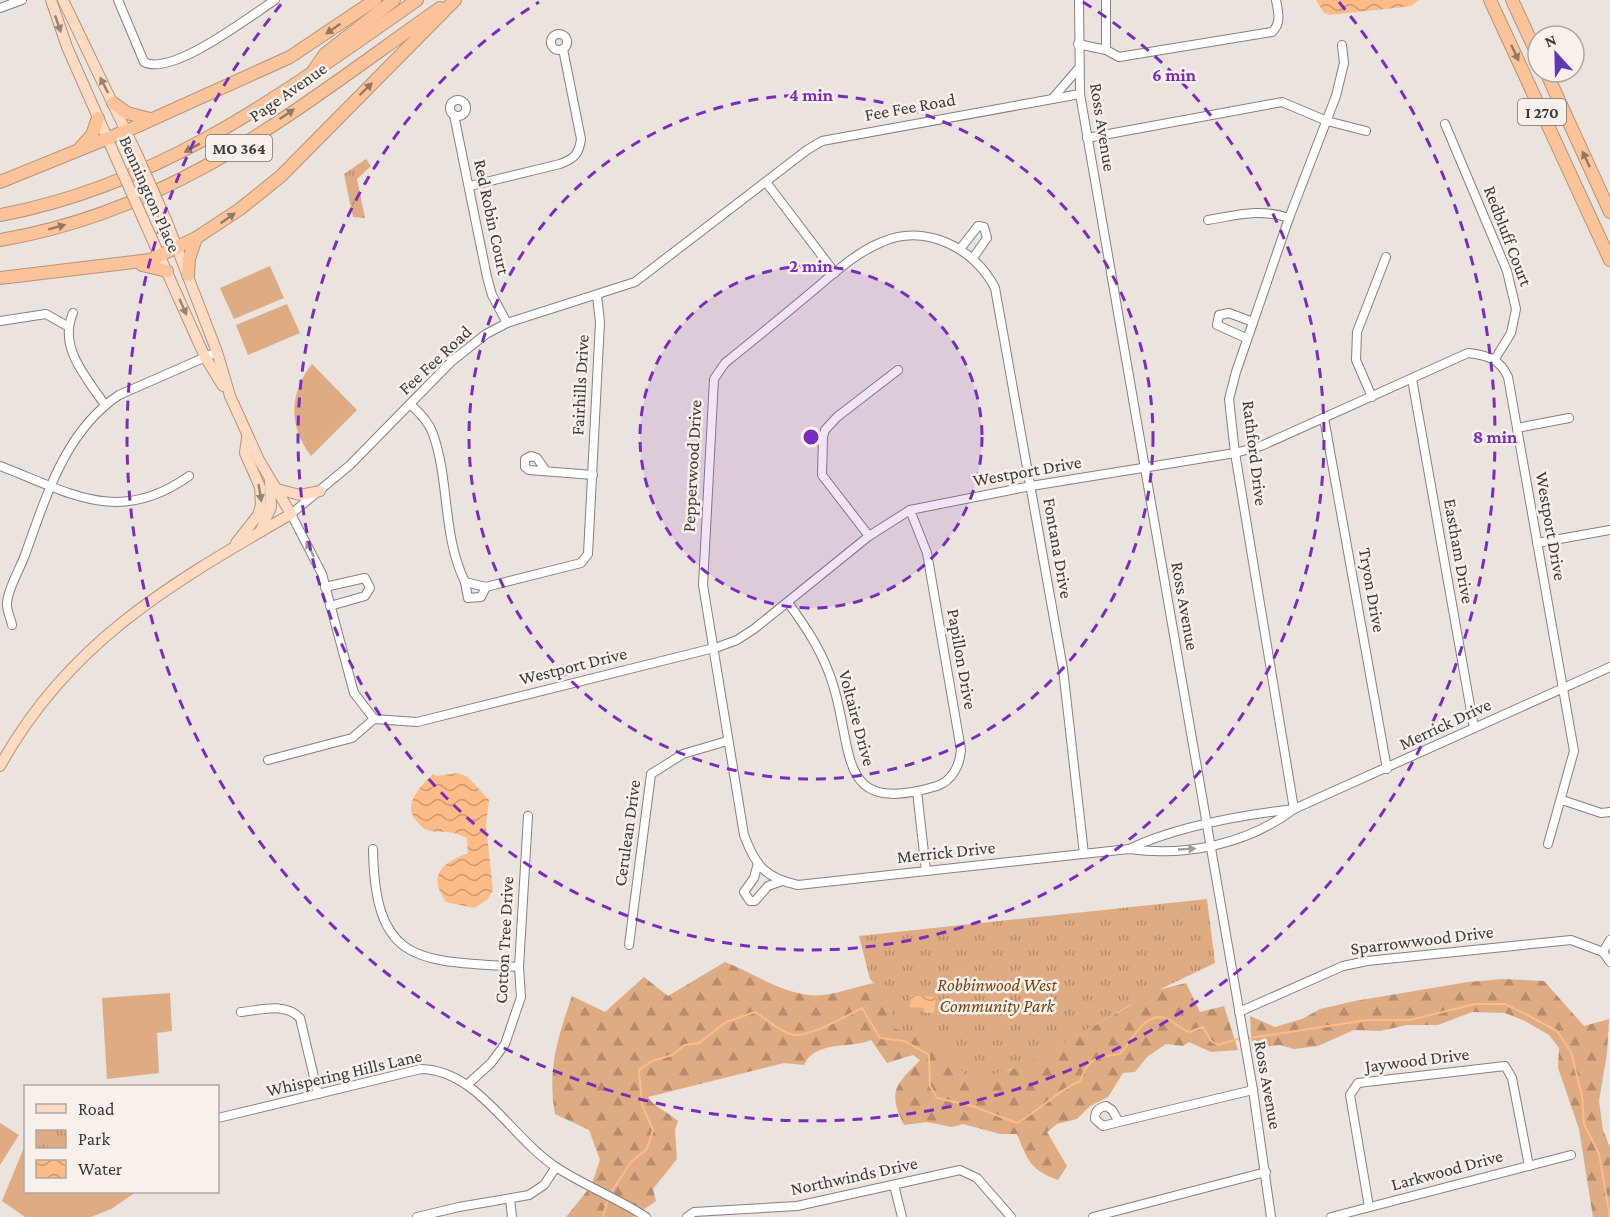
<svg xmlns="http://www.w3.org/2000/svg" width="1610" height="1217" viewBox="0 0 1610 1217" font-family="'Crimson Pro',serif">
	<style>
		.green { fill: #dfab83 }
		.forest { fill: url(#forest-firs) }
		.park { fill: url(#park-tufts) }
		.water { fill: url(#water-waves) }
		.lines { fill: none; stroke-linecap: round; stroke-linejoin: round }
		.stream { stroke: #fdbb87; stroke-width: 2 }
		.minor-casing { stroke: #87807c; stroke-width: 10 }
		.major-casing { stroke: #b89377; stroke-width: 12 }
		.highway-casing { stroke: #b89377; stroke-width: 14 }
		.minor { stroke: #fff; stroke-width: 8 }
		.major { stroke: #fcdbc2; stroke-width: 10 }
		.highway { stroke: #fac399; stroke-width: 12 }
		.major-bridge-casing { stroke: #b89377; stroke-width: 12; stroke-linecap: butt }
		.major-bridge { stroke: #fcdbc2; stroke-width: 10 }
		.oneway { fill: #948377 }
		.oneway2 { fill: #937864 }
		.oneway3 { fill: #9e9d9c }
		.ring { fill: none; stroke: #7b2cbf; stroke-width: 3; stroke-dasharray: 10 8 }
		.labels { text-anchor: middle; stroke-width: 5; stroke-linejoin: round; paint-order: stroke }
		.shield { fill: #f7f0eb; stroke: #76716e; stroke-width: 1.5 }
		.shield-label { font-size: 16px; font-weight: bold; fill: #3e3b39 }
		.street-label { font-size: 18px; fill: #3e3b39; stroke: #f7f0eb }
		.park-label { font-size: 18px; font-style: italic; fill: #774311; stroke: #f7f0eb }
		.centre { fill: #7b2cbf; stroke: #f7f0eb; stroke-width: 3 }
		.ring-label { font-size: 18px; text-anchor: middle; font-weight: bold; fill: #7b2cbf; stroke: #f7f0eb; stroke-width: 5; stroke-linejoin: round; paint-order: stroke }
	</style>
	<defs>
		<pattern id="forest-firs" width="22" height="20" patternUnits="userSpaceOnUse" patternTransform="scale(1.5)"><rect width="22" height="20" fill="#dfab83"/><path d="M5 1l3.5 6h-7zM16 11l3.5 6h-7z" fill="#b68c6c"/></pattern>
		<pattern id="park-tufts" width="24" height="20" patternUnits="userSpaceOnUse" patternTransform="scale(1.5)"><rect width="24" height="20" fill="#dfab83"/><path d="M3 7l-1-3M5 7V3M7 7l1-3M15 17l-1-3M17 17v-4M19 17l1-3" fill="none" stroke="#b68c6c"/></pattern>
		<pattern id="water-waves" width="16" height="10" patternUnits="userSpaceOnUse" patternTransform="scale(1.5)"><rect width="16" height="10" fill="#fdbb87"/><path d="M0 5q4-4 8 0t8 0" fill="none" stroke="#ce996f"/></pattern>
	</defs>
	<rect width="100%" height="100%" fill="#eae3de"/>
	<g class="green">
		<path d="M270,266L284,298L234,319L220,288Z"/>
		<path d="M287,304L300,333L248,355L236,325Z"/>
		<path d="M312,364L357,410L311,456C288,426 289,393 312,364Z"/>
		<path d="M170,993L172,1031L157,1033L159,1073L107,1079L102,998Z"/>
		<path d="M0,1123L19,1135L0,1165Z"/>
		<path d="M25,1145L26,1192H136L111,1209L91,1217H25L2,1201Z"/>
	</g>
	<g class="forest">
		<path d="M725,962C753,973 778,991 808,995C828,998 854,987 874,983L947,1052L964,1072L1010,1070L1042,1055L1131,1005V990H1158L1186,983L1200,1012L1224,1006L1238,1050L1211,1052L1189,1042L1183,1046L1166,1044L1147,1057L1135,1072L1123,1073L1108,1097L1090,1106L1077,1119L1057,1124L1047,1132L1067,1166L1058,1180C1030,1170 1027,1159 1017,1134H1000L963,1124L952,1127L927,1122L904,1125C887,1091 896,1085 920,1060L913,1055L887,1063L871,1040C850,1049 815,1040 804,1065L784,1063L648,1097C654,1107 668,1112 678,1121L675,1130L677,1159L653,1189L656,1201L633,1217H566L591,1186L600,1160L589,1130L555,1114C547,1069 558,1037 572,996L605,1012L644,977L668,996Z"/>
		<path d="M1503,979L1544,981L1584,1026L1609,1019L1607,1053L1599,1101L1603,1130L1610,1147V1217H1593L1579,1129L1558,1068L1559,1048L1549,1035L1525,1021L1505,1013L1472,1012L1438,1025H1407L1380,1031L1354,1030L1318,1046L1294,1049L1280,1045L1252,1048L1250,1016L1275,1027L1302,1019L1320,1009L1355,1001L1468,982Z"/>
	</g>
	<g class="park">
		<path d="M366,159L371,166L357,179L365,218L353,217L344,174Z"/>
		<path d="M1207,899L1215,963L1146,996L1022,1067L999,1072L974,1084L936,1042L908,1035L895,1028L890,1000L870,979L859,936Z"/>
	</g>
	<g class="water">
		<path d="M1316,0H1419L1411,6L1404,7L1330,15L1324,13Z"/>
		<path d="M457,773L468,777L489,800L486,826L493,890L487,900L474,908L446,902C427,875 442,863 468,853L467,838C451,830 445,833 430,831C423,829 419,824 415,819C403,803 422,785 433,774L437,776Z"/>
		<path d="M911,995L936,997L934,1013H924V1008L910,1007Z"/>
	</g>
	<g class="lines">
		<g class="stream">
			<path d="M1250,1038L1367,1020H1410L1475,1004H1505L1531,1017L1557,1031L1571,1052L1582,1096L1584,1124L1599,1154L1610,1217"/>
			<path d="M612,1191L631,1162L647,1149L653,1130L642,1105L639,1070L652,1061L672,1055L685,1045L699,1043L726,1022L755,1012C767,1019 782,1034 796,1035C810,1036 849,1015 862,1008L880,1038L905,1041L929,1055L930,1086L937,1098L972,1106L1017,1123C1040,1110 1057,1091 1080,1081C1089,1057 1096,1057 1120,1054C1132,1041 1145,1009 1168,1019C1175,1023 1181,1029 1189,1032L1203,1027L1211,1041L1218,1045L1238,1039"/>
			<path d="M603,1217L607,1202"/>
		</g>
		<defs>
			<g id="minor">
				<path d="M118,0L144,62C172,77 250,16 275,0"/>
				<path d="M1079,0L1080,94L1253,1090L1271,1217"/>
				<path d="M1106,0V50L1119,57L1272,32C1282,23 1278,11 1276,0"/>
				<path d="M0,8L22,0"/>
				<circle cx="559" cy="42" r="8"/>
				<path d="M1078,44L1106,50"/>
				<path d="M1053,98L1078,69"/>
				<circle cx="458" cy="108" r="8"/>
				<path d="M454,115L487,277L492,295L507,323"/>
				<path d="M1445,124L1507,271L1516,309L1511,333L1495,359"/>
				<path d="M1087,138L1282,102L1327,121L1366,131"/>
				<path d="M766,182L835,273"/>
				<path d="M470,186L560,164C574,159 579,154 581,139L563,49"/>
				<path d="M1208,220C1238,215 1259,208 1289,218"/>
				<path d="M960,249L978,226L984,227L987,238L973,258"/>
				<path d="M73,313C58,347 86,377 105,405"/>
				<path d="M0,321L46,314L67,326"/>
				<path d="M1246,338L1217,325L1219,315L1229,313L1253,322"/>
				<path d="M1412,379L1474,728"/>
				<path d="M1372,397L1356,360L1357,332L1386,257"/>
				<path d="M411,405C420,413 429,422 433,434C450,482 442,535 465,582L486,587L581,563L588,554L600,322L597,296"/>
				<path d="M1324,418L1387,769"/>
				<path d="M1517,428L1569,418"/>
				<path d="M0,466C71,493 119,526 189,476"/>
				<path d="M546,471L537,458L531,456L525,459V467L529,470L593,475"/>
				<path d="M869,536L822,475L823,437L825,430L837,417L898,370"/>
				<path d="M1537,543L1610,530"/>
				<path d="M465,582L468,598L481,597L486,587"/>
				<path d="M325,587L365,578L370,588L365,596L330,606"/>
				<path d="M789,604C808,630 825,656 834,688C854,756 838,816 937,786C952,781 960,765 961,750L927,553L910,510"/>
				<path d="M12,625C11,619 6,609 7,603C8,588 20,569 25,555C46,497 65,431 119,395L217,352"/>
				<path d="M374,719L354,693L322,574L291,514L350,465L452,361L486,334L507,323L635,282L807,150L822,141L1080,94"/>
				<path d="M268,760L352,738L374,719L417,722L718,647L737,640L754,629L869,536L910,510L1031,486L1235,453L1261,446L1468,353C1487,355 1500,359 1508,377L1574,751L1548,844"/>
				<path d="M917,791L926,871"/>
				<path d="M1562,800L1601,813L1610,812"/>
				<path d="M1294,809L1235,453L1229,399L1236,372L1289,218L1336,96L1344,63L1342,45"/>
				<path d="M373,849C375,967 420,960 519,967"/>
				<path d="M1129,849C1175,827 1243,815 1294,809"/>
				<path d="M1084,854L1063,669L995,288C975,248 925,223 882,242C857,252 834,273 814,290C784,315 755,339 725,363L714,379L703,585L744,835C755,865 765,878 798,885L1129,849C1186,857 1248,844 1294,809L1610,667"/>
				<path d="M758,863L754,878L744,892L750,901H755L768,886L782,881"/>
				<path d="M629,945L651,774L683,754L727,741"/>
				<path d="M1603,952L1610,940"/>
				<path d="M241,1012C262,1010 285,1002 300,1018L318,1094"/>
				<path d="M1239,1012L1343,966L1367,961L1571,940L1603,952L1610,962"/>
				<path d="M468,1084L491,1063L505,1044L521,997L519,967L528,816"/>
				<path d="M218,1118L421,1069C478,1070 511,1138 556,1167C585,1186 617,1198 646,1217"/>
				<path d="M1119,1122L1103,1126L1095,1119C1095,1111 1098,1108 1106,1106L1112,1110L1119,1122L1253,1090"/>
				<path d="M894,1185L902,1217"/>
				<path d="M510,1199L512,1217"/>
				<path d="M1369,1207L1350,1095L1358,1083L1505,1066L1512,1078L1529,1166"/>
				<path d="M417,1217L459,1207L529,1195L544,1185L556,1167"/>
				<path d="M687,1217L694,1212L797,1206L960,1170L977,1178L1011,1217"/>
				<path d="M1093,1217L1266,1172"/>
				<path d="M1331,1217L1571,1155"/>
			</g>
			<g id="major">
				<path d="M51,0L67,47L116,158"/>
				<path d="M63,0L135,150"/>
				<path d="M148,230L205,357L223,386"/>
				<path d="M277,489L300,495L320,491"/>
				<path d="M260,532L271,507L270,481"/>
				<path d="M236,543L258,515L261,505L260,487L245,453L247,438"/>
				<path d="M0,766C69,641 172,583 291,514L259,460L230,396L217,352L167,222"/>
			</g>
			<g id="highway">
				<path d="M1490,0L1610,260"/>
				<path d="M1512,0L1538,56"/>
				<path d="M314,70L325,54L394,0"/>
				<path d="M1546,72L1610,212"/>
				<path d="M113,103L127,113L150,119"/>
				<path d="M81,147L92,135L98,118"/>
				<path d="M0,182L133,128L290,57L375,0"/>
				<path d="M0,215C160,186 287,91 417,0"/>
				<path d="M0,240C176,211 299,107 440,8"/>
				<path d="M142,265L167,271"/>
				<path d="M188,275L189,259L196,238"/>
				<path d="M0,278L150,260L196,238L240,209L281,176L455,0"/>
			</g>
		</defs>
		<use href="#minor" class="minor-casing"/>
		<use href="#major" class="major-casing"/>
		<use href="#highway" class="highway-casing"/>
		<use href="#minor" class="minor"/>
		<use href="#major" class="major"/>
		<use href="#highway" class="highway"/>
		<defs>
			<g id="major-bridge">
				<path d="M135,150L167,222"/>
				<path d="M116,158L148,230"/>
			</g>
		</defs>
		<use href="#major-bridge" class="major-bridge-casing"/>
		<use href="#major-bridge" class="major-bridge"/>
	</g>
	<defs><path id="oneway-solid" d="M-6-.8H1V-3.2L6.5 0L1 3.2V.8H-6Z" transform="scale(1.5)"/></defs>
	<g class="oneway">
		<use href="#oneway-solid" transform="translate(58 24) rotate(71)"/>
		<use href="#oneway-solid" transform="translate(104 85) rotate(-117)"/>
		<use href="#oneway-solid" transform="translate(183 307) rotate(66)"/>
		<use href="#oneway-solid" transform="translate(260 493) rotate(81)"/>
	</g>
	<g class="oneway2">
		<use href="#oneway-solid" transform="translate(333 29) rotate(145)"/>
		<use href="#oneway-solid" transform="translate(1515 53) rotate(65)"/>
		<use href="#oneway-solid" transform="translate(366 89) rotate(-44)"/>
		<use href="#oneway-solid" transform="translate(287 114) rotate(-34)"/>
		<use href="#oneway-solid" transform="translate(192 148) rotate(151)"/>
		<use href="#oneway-solid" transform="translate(1586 159) rotate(-115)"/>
		<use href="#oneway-solid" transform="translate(228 218) rotate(-35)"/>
		<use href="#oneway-solid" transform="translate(57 227) rotate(-15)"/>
	</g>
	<g class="oneway3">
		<use href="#oneway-solid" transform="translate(310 549) rotate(-117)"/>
		<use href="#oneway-solid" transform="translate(1187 849) rotate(-3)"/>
	</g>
	<circle cx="811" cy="437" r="171" fill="#7b2cbf" fill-opacity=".12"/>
	<g class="ring">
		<circle cx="811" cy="437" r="171"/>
		<circle cx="811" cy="437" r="342"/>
		<path d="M1083 2A513 513 0 1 1 539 2"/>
		<path d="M1339 2A684 684 0 1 1 283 2"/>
	</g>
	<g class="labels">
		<g class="shield">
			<rect x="1518" y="99" width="48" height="26" rx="4.5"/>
			<rect x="206" y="135" width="66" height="26" rx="4.5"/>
		</g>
		<g class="shield-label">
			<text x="1542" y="118">I 270</text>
			<text x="239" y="154">MO 364</text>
		</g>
		<g class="street-label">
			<text transform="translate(288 92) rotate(-35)" y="6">Page Avenue</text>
			<text transform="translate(910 107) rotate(-10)" y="6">Fee Fee Road</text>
			<text transform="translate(1103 127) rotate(81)" y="6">Ross Avenue</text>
			<text transform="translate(150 194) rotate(66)" y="6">Bennington Place</text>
			<text transform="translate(492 217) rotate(78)" y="6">Red Robin Court</text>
			<text transform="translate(1508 236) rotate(69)" y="6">Redbluff Court</text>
			<text transform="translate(435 360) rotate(-43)" y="6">Fee Fee Road</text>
			<text transform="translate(580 385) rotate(-87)" y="6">Fairhills Drive</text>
			<text transform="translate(1255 453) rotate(83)" y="6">Rathford Drive</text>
			<text transform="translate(692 466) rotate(-87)" y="6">Pepperwood Drive</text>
			<text transform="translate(1027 471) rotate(-10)" y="6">Westport Drive</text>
			<text transform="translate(1551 526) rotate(80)" y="6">Westport Drive</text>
			<text transform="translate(1058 548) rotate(80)" y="6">Fontana Drive</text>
			<text transform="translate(1459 551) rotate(80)" y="6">Eastham Drive</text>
			<text transform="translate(1372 590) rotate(80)" y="6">Tryon Drive</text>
			<text transform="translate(1185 606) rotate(80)" y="6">Ross Avenue</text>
			<text transform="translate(962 659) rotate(80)" y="6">Papillon Drive</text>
			<text transform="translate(573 666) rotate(-14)" y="6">Westport Drive</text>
			<text transform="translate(857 718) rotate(75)" y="6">Voltaire Drive</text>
			<text transform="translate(1445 724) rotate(-25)" y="6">Merrick Drive</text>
			<text transform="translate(627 833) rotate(-82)" y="6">Cerulean Drive</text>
			<text transform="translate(946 852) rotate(-6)" y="6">Merrick Drive</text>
			<text transform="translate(504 940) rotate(-87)" y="6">Cotton Tree Drive</text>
			<text transform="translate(1422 940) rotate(-7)" y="6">Sparrowwood Drive</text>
			<text transform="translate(1417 1060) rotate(-7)" y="6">Jaywood Drive</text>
			<text transform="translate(344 1073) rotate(-13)" y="6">Whispering Hills Lane</text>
			<text transform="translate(1268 1085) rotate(80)" y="6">Ross Avenue</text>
			<text transform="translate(1447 1170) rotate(-15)" y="6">Larkwood Drive</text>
			<text transform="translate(854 1176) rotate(-12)" y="6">Northwinds Drive</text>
		</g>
		<g class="park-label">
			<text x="997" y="991">Robbinwood West<tspan x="997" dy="21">Community Park</tspan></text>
		</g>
	</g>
	<circle cx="811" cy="437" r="9" class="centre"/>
	<g class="ring-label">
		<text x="1174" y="81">6 min</text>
		<text x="811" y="101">4 min</text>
		<text x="811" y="272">2 min</text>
		<text x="1495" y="443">8 min</text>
	</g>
	<rect x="24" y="1085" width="195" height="108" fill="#f7f0eb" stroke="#ada8a4" stroke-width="1.5"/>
	<rect x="36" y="1104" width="30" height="9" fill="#fcdbc2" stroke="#ada8a4" stroke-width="1.5"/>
	<text x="78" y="1115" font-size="18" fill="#3e3b39">Road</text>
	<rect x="36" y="1130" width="30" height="18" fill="url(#park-tufts)" stroke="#ada8a4" stroke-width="1.5"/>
	<text x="78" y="1145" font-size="18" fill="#3e3b39">Park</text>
	<rect x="36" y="1160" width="30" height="18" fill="url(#water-waves)" stroke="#ada8a4" stroke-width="1.5"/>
	<text x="78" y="1175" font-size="18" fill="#3e3b39">Water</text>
	<g transform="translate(1556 54) rotate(338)"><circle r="28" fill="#f7f0eb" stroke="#ada8a4" stroke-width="1.5"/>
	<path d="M0-4.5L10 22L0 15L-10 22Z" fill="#5e3ab2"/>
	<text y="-9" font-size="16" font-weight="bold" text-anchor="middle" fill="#3e3b39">N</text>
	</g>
</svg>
